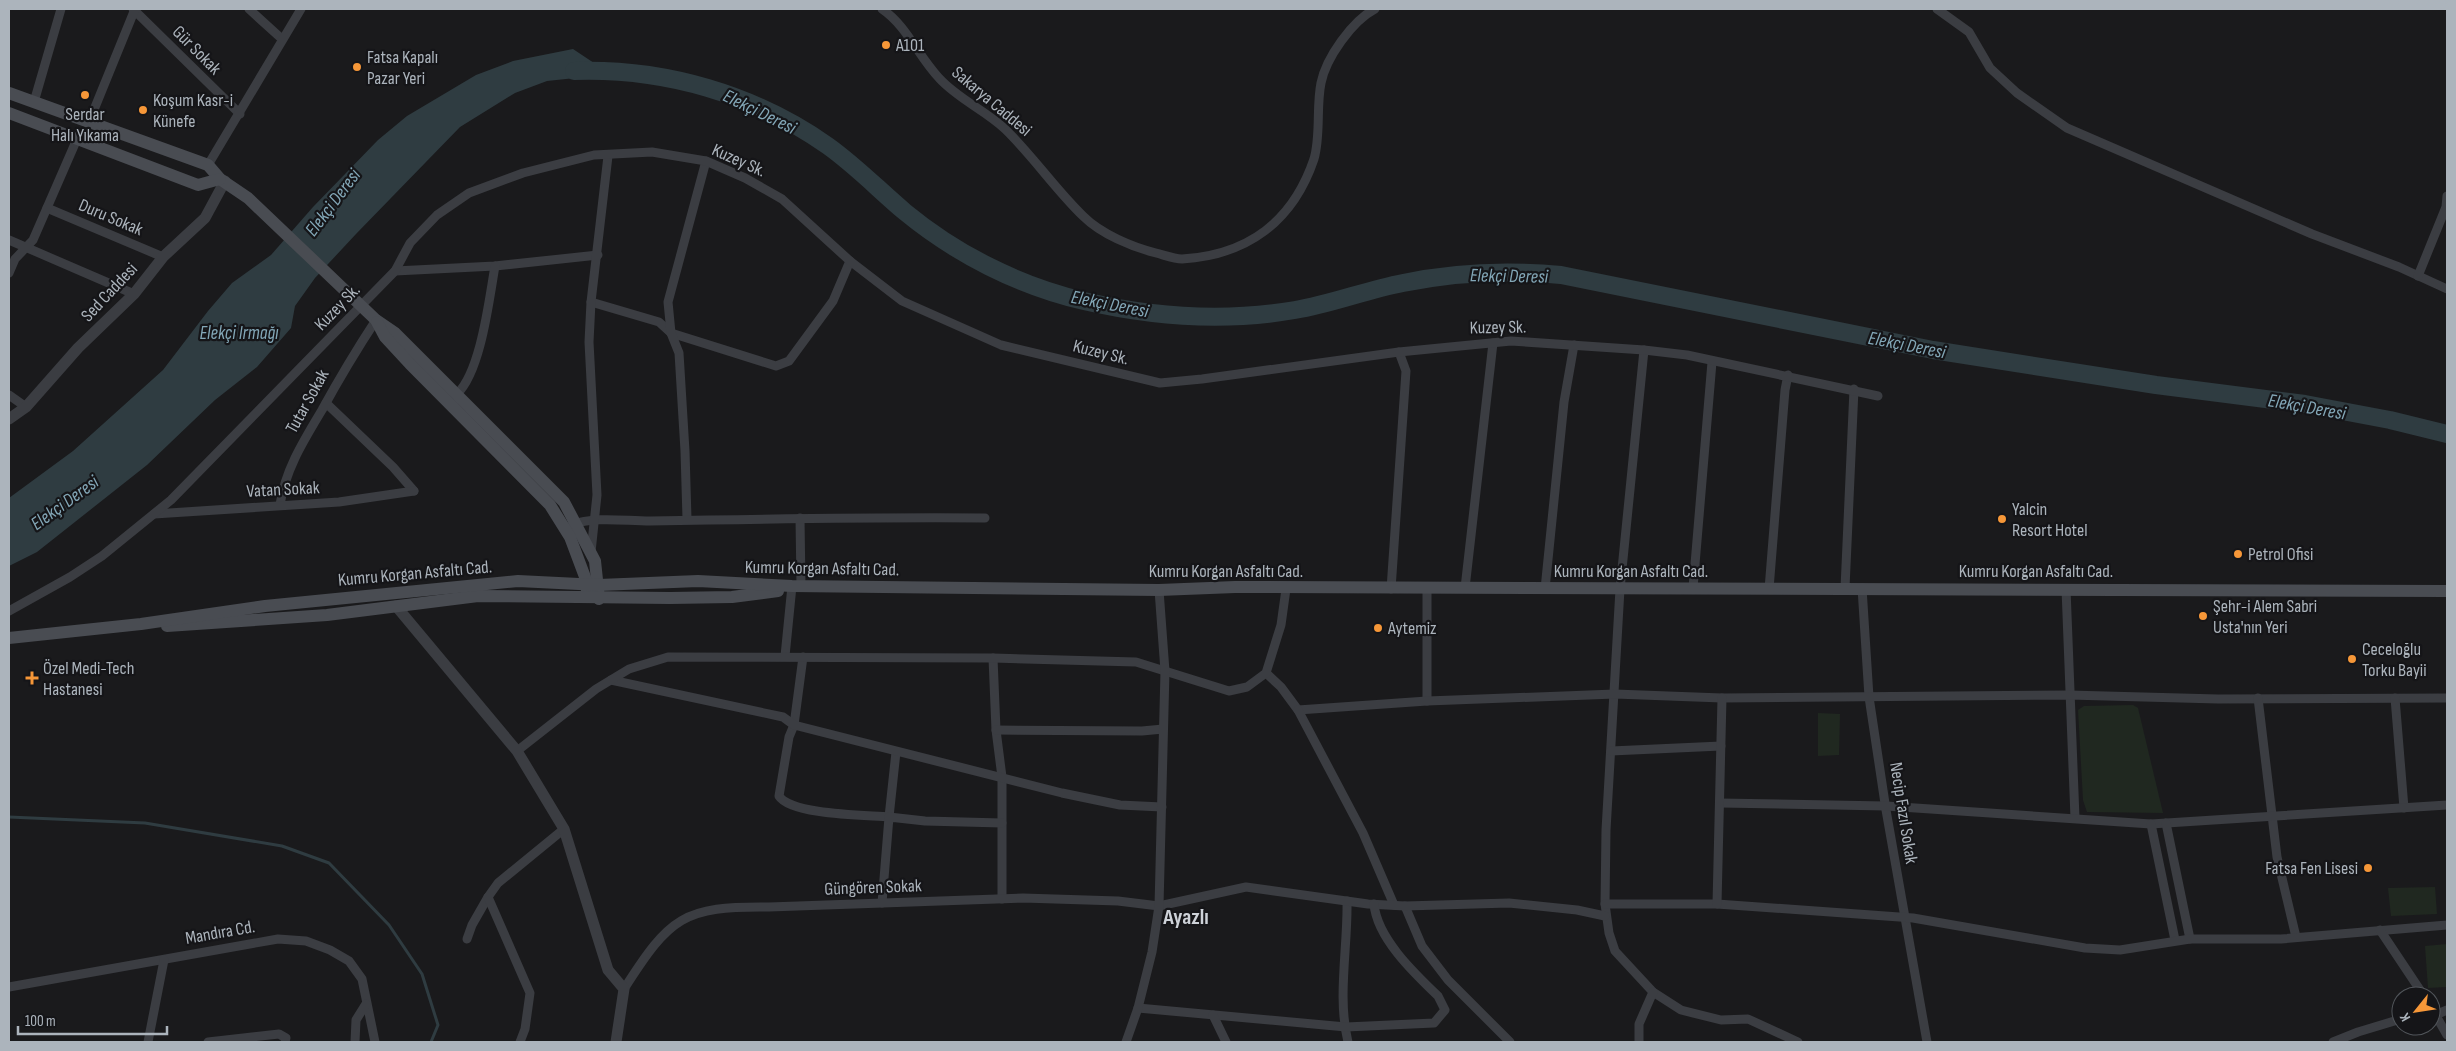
<svg xmlns="http://www.w3.org/2000/svg" width="2456" height="1051" viewBox="0 0 2456 1051" font-family="'Sofia Sans Condensed',sans-serif">
	<style>
		.green { fill: #202820 }
		.water { fill: #2f3c41 }
		.lines { fill: none; stroke-linecap: round; stroke-linejoin: round }
		.stream { stroke: #2f3c41; stroke-width: 3 }
		.river { stroke: #2f3c41; stroke-width: 18 }
		.minor { stroke: #3b3d42; stroke-width: 9 }
		.tertiary { stroke: #3b3d42; stroke-width: 11 }
		.secondary { stroke: #494c52; stroke-width: 12 }
		.poi-dot { fill: #f69738; stroke: #151518; stroke-width: 2 }
		.labels { text-anchor: middle; stroke-width: 4.5; stroke-linejoin: round; paint-order: stroke }
		.poi-label { font-size: 18px; fill: #acb4bc; stroke: #151518; text-anchor: start }
		.street-label { font-size: 18px; fill: #acb4bc; stroke: #151518 }
		.water-label { font-size: 19px; font-style: italic; fill: #83a7b7; stroke: #151518 }
		.district-label { font-size: 22px; font-weight: bold; fill: #ced2d8; stroke: #151518 }
	</style>
	<rect width="100%" height="100%" fill="#1a1a1c"/>
	<g class="green">
		<path d="M2133,705L2138,708L2163,813L2087,812L2083,800L2078,710L2084,706Z"/>
		<path d="M1818,713L1840,714L1839,755L1818,756Z"/>
		<path d="M2435,887L2437,914L2391,916L2388,888Z"/>
		<path d="M2447,944V987L2428,988L2425,946Z"/>
	</g>
	<path class="water" d="M573,49L600,67L585,77L547,81L515,93L460,127L356,234L315,278L295,306L291,328L257,367L215,400L147,465L37,552L9,566V498L73,451L163,370L208,311L232,283L271,255L313,207L378,140L407,116L476,75L513,61Z"/>
	<g class="lines">
		<path class="stream" d="M9,817L145,823L282,846L329,863L389,925L422,974L438,1025L431,1042"/>
		<path class="river" d="M574,71C665,68 754,94 828,146C856,166 879,190 905,212C956,254 1019,286 1084,301C1153,317 1225,322 1295,310C1332,304 1366,290 1403,283C1456,272 1508,270 1561,275L1933,350L2156,385L2305,404L2390,420L2447,434"/>
		<g class="minor">
			<path d="M133,9L240,114"/>
			<path d="M249,9L282,39"/>
			<path d="M882,9C907,26 918,56 939,78C958,99 985,110 1005,129C1033,156 1055,189 1083,216C1101,234 1132,247 1156,253C1164,255 1174,259 1182,259C1248,255 1293,221 1314,159C1321,135 1316,107 1321,83C1326,58 1352,21 1375,9"/>
			<path d="M1937,9L1969,32L1990,68L2017,93L2067,128L2312,234L2399,267L2447,289"/>
			<path d="M34,102L61,9"/>
			<path d="M89,122L135,9"/>
			<path d="M208,165L301,9"/>
			<path d="M47,208L163,257"/>
			<path d="M9,240L134,294"/>
			<path d="M395,271L495,266L598,255"/>
			<path d="M9,273L15,259L33,240L77,139"/>
			<path d="M2418,276L2446,207L2447,196"/>
			<path d="M591,302L659,322L671,333L776,366L789,361L833,301L850,261"/>
			<path d="M1644,350L1620,589L1606,830L1605,904L1609,933L1615,951L1653,992L1681,1010L1721,1020L1748,1019L1798,1042"/>
			<path d="M457,394C481,371 489,300 495,266"/>
			<path d="M9,395L26,407"/>
			<path d="M326,403L393,467L414,491"/>
			<path d="M280,505C285,470 304,440 322,410C339,379 357,349 376,320"/>
			<path d="M154,514L339,502L414,491"/>
			<path d="M800,518L801,586"/>
			<path d="M687,519L685,451L679,353L671,333L668,302L706,161"/>
			<path d="M571,525C596,516 623,521 650,521C761,519 873,517 985,518"/>
			<path d="M591,552L597,495L589,342L591,302L608,156"/>
			<path d="M1465,588L1493,343"/>
			<path d="M1693,588L1712,362"/>
			<path d="M1845,588L1854,389"/>
			<path d="M1862,588L1869,697L1886,810L1927,1042"/>
			<path d="M1391,589L1406,371L1399,352"/>
			<path d="M1427,589V701"/>
			<path d="M1545,589L1564,402L1574,345"/>
			<path d="M1769,589L1785,390L1788,375"/>
			<path d="M2066,589L2075,818"/>
			<path d="M9,611L70,577L102,556L171,500L395,271L410,243L437,215L469,193L523,173L594,155L652,152L706,161L745,178L782,199L850,261L902,301L1001,345L1160,383L1202,379L1399,352L1511,341L1644,350L1687,355L1878,396"/>
			<path d="M785,656L792,586"/>
			<path d="M803,657L794,725L789,737L779,796C791,815 866,815 889,817L896,752"/>
			<path d="M993,658L996,730L1002,777V899"/>
			<path d="M1266,673L1281,687L1298,710L1427,701L1615,694L1722,698L2069,695L2218,699L2447,698"/>
			<path d="M611,680L783,717L794,725L1062,793L1120,805L1162,807"/>
			<path d="M2258,698L2277,857L2296,937"/>
			<path d="M2395,698L2404,808"/>
			<path d="M1298,710L1363,833L1394,905"/>
			<path d="M996,730L1142,731L1163,729"/>
			<path d="M517,751L596,689L629,669L668,657L993,658L1136,662L1229,691L1247,687L1266,673L1281,625L1286,589"/>
			<path d="M1611,751L1721,746"/>
			<path d="M1720,803L1886,806L2151,824L2447,805"/>
			<path d="M2166,823L2190,939"/>
			<path d="M2151,824L2175,940"/>
			<path d="M1347,901C1348,947 1337,997 1348,1042"/>
			<path d="M882,903L889,817L925,821L1002,823"/>
			<path d="M1605,904H1717L1913,918L2085,948L2120,950L2190,939H2281L2447,925"/>
			<path d="M1717,904L1722,698"/>
			<path d="M1405,906L1422,946L1448,980L1510,1042"/>
			<path d="M2380,930L2424,996"/>
			<path d="M467,939L472,925L488,897"/>
			<path d="M9,987L278,939L306,941L330,950L349,961L362,979L375,1042"/>
			<path d="M624,989C670,917 683,906 769,907L1023,898L1118,901L1159,906L1246,887L1368,904L1405,906L1509,903L1577,910L1605,916"/>
			<path d="M2431,1007L2447,1035"/>
			<path d="M1138,1008L1346,1027L1434,1023L1445,1010L1438,996C1414,973 1377,938 1374,904"/>
			<path d="M2432,1009L2440,1013L2447,1010"/>
			<path d="M1213,1015L1226,1042"/>
			<path d="M148,1042L164,960"/>
			<path d="M208,1042L279,1034L286,1038L285,1042"/>
			<path d="M355,1042L356,1020L366,1004"/>
			<path d="M520,1042L525,1029L530,993L488,897L498,883L564,829"/>
			<path d="M1126,1042L1138,1008L1152,952L1159,906L1165,671L1159,590"/>
			<path d="M1639,1042V1024L1653,992"/>
			<path d="M2333,1042L2358,1032L2401,1019"/>
		</g>
		<g class="tertiary">
			<path d="M9,419L26,407L78,348L134,294L163,257L205,218L225,181"/>
			<path d="M396,606L517,751L564,829L608,970L624,989L616,1042"/>
		</g>
		<g class="secondary">
			<path d="M9,93L208,165L220,179L248,198L376,320L395,333L564,502L595,561L599,599"/>
			<path d="M9,113L198,185L220,179"/>
			<path d="M377,322L385,337L410,364L550,505L570,537L585,577L587,591"/>
			<path d="M167,626L327,615L478,596L670,598L732,597L778,591"/>
			<path d="M9,638L141,624L265,606L518,581L599,585L698,581L792,586L1159,590L1235,587L2447,591"/>
		</g>
	</g>
	<g class="poi-dot">
		<circle cx="886" cy="45" r="5"/>
		<circle cx="357" cy="67" r="5"/>
		<circle cx="85" cy="95" r="5"/>
		<circle cx="143" cy="110" r="5"/>
		<circle cx="2002" cy="519" r="5"/>
		<circle cx="2238" cy="554" r="5"/>
		<circle cx="2203" cy="616" r="5"/>
		<circle cx="1378" cy="628" r="5"/>
		<circle cx="2352" cy="659" r="5"/>
		<path d="M29.5 670.5h5v5h5v5h-5v5h-5v-5h-5v-5h5z"/>
		<circle cx="2368" cy="868" r="5"/>
	</g>
	<g class="labels">
		<g class="poi-label">
			<text x="896" y="51">A101</text>
			<text x="367" y="63">Fatsa Kapalı<tspan x="367" dy="21">Pazar Yeri</tspan></text>
			<text x="153" y="106">Koşum Kasr-i<tspan x="153" dy="21">Künefe</tspan></text>
			<text x="85" y="120" text-anchor="middle">Serdar<tspan x="85" dy="21">Halı Yıkama</tspan></text>
			<text x="2012" y="515">Yalcin<tspan x="2012" dy="21">Resort Hotel</tspan></text>
			<text x="2248" y="560">Petrol Ofisi</text>
			<text x="2213" y="612">Şehr-i Alem Sabri<tspan x="2213" dy="21">Usta'nın Yeri</tspan></text>
			<text x="1388" y="634">Aytemiz</text>
			<text x="2362" y="655">Ceceloğlu<tspan x="2362" dy="21">Torku Bayii</tspan></text>
			<text x="43" y="674">Özel Medi-Tech<tspan x="43" dy="21">Hastanesi</tspan></text>
			<text x="2358" y="874" text-anchor="end">Fatsa Fen Lisesi</text>
		</g>
		<g class="street-label">
			<text transform="translate(197 50) rotate(45)" y="6">Gür Sokak</text>
			<text transform="translate(992 101) rotate(40)" y="6">Sakarya Caddesi</text>
			<text transform="translate(739 160) rotate(24)" y="6">Kuzey Sk.</text>
			<text transform="translate(111 217) rotate(23)" y="6">Duru Sokak</text>
			<text transform="translate(109 292) rotate(-47)" y="6">Sed Caddesi</text>
			<text transform="translate(337 307) rotate(-46)" y="6">Kuzey Sk.</text>
			<text transform="translate(1498 327) rotate(-1)" y="6">Kuzey Sk.</text>
			<text transform="translate(1101 352) rotate(14)" y="6">Kuzey Sk.</text>
			<text transform="translate(307 401) rotate(-61)" y="6">Tutar Sokak</text>
			<text transform="translate(283 489) rotate(-3)" y="6">Vatan Sokak</text>
			<text transform="translate(822 568) rotate(1)" y="6">Kumru Korgan Asfaltı Cad.</text>
			<text x="1226" y="577">Kumru Korgan Asfaltı Cad.</text>
			<text x="1631" y="577">Kumru Korgan Asfaltı Cad.</text>
			<text x="2036" y="577">Kumru Korgan Asfaltı Cad.</text>
			<text transform="translate(415 573) rotate(-5)" y="6">Kumru Korgan Asfaltı Cad.</text>
			<text transform="translate(1904 813) rotate(81)" y="6">Necip Fazıl Sokak</text>
			<text transform="translate(873 887) rotate(-2)" y="6">Güngören Sokak</text>
			<text transform="translate(220 932) rotate(-10)" y="6">Mandıra Cd.</text>
		</g>
		<g class="water-label">
			<text transform="translate(760 111) rotate(26)" y="7">Elekçi Deresi</text>
			<text transform="translate(332 202) rotate(-53)" y="7">Elekçi Deresi</text>
			<text transform="translate(1509 275) rotate(1)" y="7">Elekçi Deresi</text>
			<text transform="translate(1110 303) rotate(11)" y="7">Elekçi Deresi</text>
			<text x="239" y="339">Elekçi Irmağı</text>
			<text transform="translate(1907 344) rotate(11)" y="7">Elekçi Deresi</text>
			<text transform="translate(2307 406) rotate(10)" y="7">Elekçi Deresi</text>
			<text transform="translate(64 502) rotate(-36)" y="7">Elekçi Deresi</text>
		</g>
		<g class="district-label">
			<text x="1186" y="924">Ayazlı</text>
		</g>
	</g>
	<rect width="2456" height="1051" fill="none" stroke="#acb4bc" stroke-width="20"/>
	<g transform="translate(2416 1011) rotate(240)"><circle r="24" fill="#151518" stroke="#51555a"/>
	<path d="M0-4L9 19L0 12L-9 19Z" fill="#f69738"/>
	<text y="-8" font-size="14" font-weight="bold" text-anchor="middle" fill="#acb4bc">K</text>
	</g>
	<path d="M18 1026v8h149v-8" fill="none" stroke="#acb4bc" stroke-width="2.5"/>
	<text x="25" y="1026" font-size="15" fill="#acb4bc" stroke="#151518" stroke-width="4" paint-order="stroke">100 m</text>
</svg>
